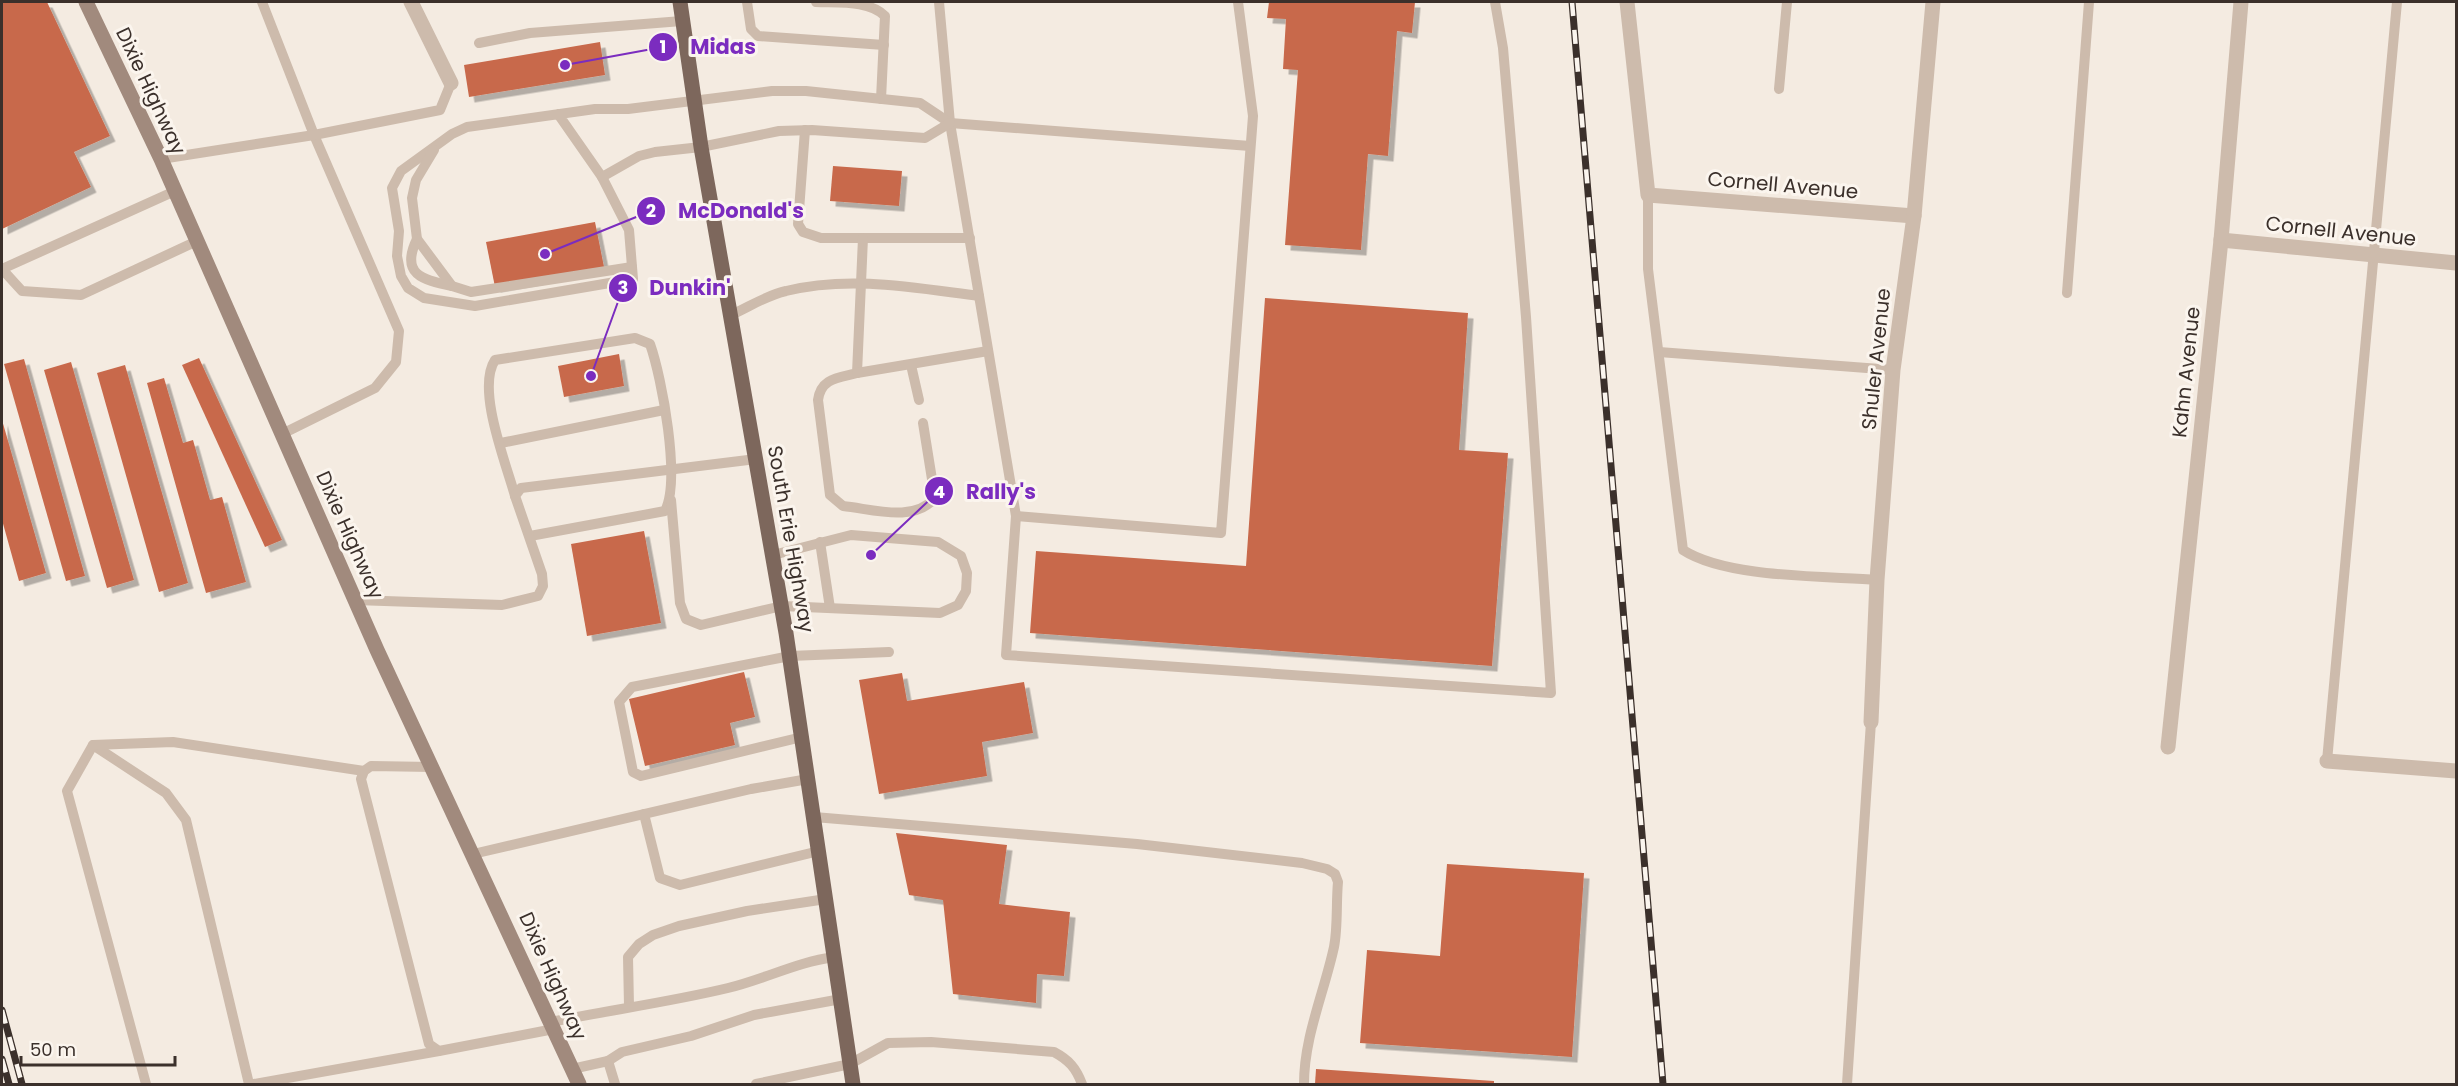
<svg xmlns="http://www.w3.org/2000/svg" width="2458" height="1086" viewBox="0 0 2458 1086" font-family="Poppins,sans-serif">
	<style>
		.building { fill: #c8694b; filter: url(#shadow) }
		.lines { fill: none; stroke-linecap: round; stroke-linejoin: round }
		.lane { stroke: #cdbbac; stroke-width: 10 }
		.street { stroke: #cdbbac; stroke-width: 15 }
		.secondary { stroke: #a18a7d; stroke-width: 15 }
		.primary { stroke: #7d675c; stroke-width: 15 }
		.rail-casing { stroke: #3b302b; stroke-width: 7 }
		.rail { stroke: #fbf5ee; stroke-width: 4.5; stroke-dasharray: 14; stroke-linecap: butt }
		.labels { text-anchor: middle; stroke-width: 6; stroke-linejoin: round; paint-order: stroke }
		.street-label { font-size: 20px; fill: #3b302b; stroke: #fbf5ee }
		.leader { fill: none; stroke: #7b2cbf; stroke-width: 2 }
		.callout-dot { fill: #7b2cbf; stroke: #fbf5ee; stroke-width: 2 }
		.mark-label { font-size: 18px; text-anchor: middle; font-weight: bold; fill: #fff }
		.callout-label { font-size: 21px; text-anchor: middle; font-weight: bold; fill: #7b2cbf; stroke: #fbf5ee; stroke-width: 6; stroke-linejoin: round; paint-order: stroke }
	</style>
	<defs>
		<filter id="shadow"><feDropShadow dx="5.5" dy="5.5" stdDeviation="0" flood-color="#0004"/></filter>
	</defs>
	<rect width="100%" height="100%" fill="#f4ebe1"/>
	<g class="building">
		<path d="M2,2H47L110,136L74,152L91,187L2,229Z"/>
		<path d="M1269,2H1415L1412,33L1397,31L1388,156L1368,154L1361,250L1285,245L1298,70L1283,69L1286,19L1267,18Z"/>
		<path d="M600,42L605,75L469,97L464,65Z"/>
		<path d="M833,166L902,171L899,206L830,201Z"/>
		<path d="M595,222L604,267L495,287L486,242Z"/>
		<path d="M1265,298L1468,313L1459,450L1508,453L1492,666L1030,633L1036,551L1246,566Z"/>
		<path d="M619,354L624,386L564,397L558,366Z"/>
		<path d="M199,358L282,540L265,547L182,365Z"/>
		<path d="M24,359L85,576L66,581L4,364Z"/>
		<path d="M71,362L134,580L107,588L44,370Z"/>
		<path d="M125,365L188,583L159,592L97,373Z"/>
		<path d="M164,378L183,443L193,440L210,500L222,497L246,582L206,593L147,383Z"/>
		<path d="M2,420L46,573L19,581L2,520Z"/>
		<path d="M644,531L661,623L587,636L571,544Z"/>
		<path d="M744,672L755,717L730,723L735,745L645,766L629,699Z"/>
		<path d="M902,673L907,701L1024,682L1033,733L982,742L987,776L879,794L859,680Z"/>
		<path d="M896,833L1007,845L999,904L1070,912L1064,976L1037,974L1036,1003L953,994L943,900L909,895Z"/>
		<path d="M1447,864L1584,873L1572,1057L1360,1043L1367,950L1440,956Z"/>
		<path d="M1316,1069L1494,1081V1084H1315Z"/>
	</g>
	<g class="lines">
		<g class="lane">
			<path d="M262,2L314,135L399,331L396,362L375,388L282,434"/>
			<path d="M747,2L751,29L758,36L884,45"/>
			<path d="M816,2C839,3 869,0 885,16L881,99"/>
			<path d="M939,2L950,123L1016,516L1006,655L1551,693L1526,317L1503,48L1495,2"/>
			<path d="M479,43L530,33L682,21"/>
			<path d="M1779,89L1787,2"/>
			<path d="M558,114L602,177L629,230L633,279L475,306L424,298L408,288L401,276L397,256L399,231L392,188L401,171L452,134L467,127L595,109H628L772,91H806L920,103L950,123L1250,146"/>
			<path d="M805,130L798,224L803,232L821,238H970"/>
			<path d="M434,150L416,180L412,198L417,239L452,286L471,292L632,267"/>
			<path d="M161,159L314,135L440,110L451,83"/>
			<path d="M602,177L639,156L655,152L701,147L779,131L812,130L925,138L950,123"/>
			<path d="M1648,195V269L1683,550C1726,578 1824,576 1877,580"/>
			<path d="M863,238L857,373C838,378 821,378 818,400L830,495L843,506C873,509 913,523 935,498L923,423"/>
			<path d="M417,239C400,274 422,280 452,286"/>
			<path d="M2,269L22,291L81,295L197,241"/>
			<path d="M2,269L175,191"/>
			<path d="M2067,293L2089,2"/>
			<path d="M731,315C749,307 767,295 786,291C850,275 916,288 979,296"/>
			<path d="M1659,352L1893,370"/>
			<path d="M911,365L919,400"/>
			<path d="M857,373L988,351"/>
			<path d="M501,443L664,410"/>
			<path d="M515,496C506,463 476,389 495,360L635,338L650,344C662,378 681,480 665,511L530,536"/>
			<path d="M671,500L680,603L686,619L701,625L782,606L940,613L958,605L966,591L967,573L961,556L938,542L851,535L773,555"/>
			<path d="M1016,516L1221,533L1253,116L1238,2"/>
			<path d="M820,542L830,608"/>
			<path d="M355,600L502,605L538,596L543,586L542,574L515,496L521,488L756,459"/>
			<path d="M802,737L641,776L633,772L619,702L632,687L790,656L889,652"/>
			<path d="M93,745L166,793L186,820L249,1084"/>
			<path d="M2327,761L2397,2"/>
			<path d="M432,767L371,766L364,771L361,779L429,1044L439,1051L554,1029"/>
			<path d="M644,814L660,878L680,885L819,851"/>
			<path d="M814,817L1137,844L1302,863L1327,869L1335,874L1338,882C1336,903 1338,927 1334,947C1324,993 1304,1037 1304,1084"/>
			<path d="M473,854L751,789L808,779"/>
			<path d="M629,1006L628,957L639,944L653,935L679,926L747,911L826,899"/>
			<path d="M551,1022C610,1010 670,1002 728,988C765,979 797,962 834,957"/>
			<path d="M572,1069L608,1061"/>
			<path d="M146,1084L67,791L93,745L173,742L364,771"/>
			<path d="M254,1084L439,1051"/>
			<path d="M615,1084L608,1061L622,1052L691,1036L754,1015L841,999"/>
			<path d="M756,1084L850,1064L888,1043L931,1042L1054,1052C1069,1060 1076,1068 1082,1084"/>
			<path d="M1847,1084L1871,722"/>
		</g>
		<g class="street">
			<path d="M411,2L451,83"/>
			<path d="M1627,2L1648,195L1914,216"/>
			<path d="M2221,240L2456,263"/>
			<path d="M1871,722L1877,580L1893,370L1914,216L1933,2"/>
			<path d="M2168,747L2221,240L2241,2"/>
			<path d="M2327,761L2456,771"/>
		</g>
		<path class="secondary" d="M86,2L161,159L377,650L579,1084"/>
		<path class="primary" d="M680,2L701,147L786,633L853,1084"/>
		<defs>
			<g id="rail">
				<path d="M1572,2L1663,1084"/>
				<path d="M2,1010L22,1084"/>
				<path d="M2,1059L9,1084"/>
			</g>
		</defs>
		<use href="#rail" class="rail-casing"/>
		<use href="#rail" class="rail"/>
	</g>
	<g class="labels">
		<g class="street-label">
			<text transform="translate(151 91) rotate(65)" y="7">Dixie Highway</text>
			<text transform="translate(1783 185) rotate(5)" y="7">Cornell Avenue</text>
			<text transform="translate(2341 231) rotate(6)" y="7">Cornell Avenue</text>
			<text transform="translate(1876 359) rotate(-84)" y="7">Shuler Avenue</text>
			<text transform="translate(2186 372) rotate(-84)" y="7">Kahn Avenue</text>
			<text transform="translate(350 535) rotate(66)" y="7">Dixie Highway</text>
			<text transform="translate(791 539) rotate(80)" y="7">South Erie Highway</text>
			<text transform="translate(553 976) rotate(66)" y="7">Dixie Highway</text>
		</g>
	</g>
	<path class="leader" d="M565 65L663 47M545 254L651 211M591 376L623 288M871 555L939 491"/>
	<g class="callout-dot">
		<circle cx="565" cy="65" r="6"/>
		<circle cx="545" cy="254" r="6"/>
		<circle cx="591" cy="376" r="6"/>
		<circle cx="871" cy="555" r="6"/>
		<circle cx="663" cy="47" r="15"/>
		<circle cx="651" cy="211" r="15"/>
		<circle cx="623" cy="288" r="15"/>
		<circle cx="939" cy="491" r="15"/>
	</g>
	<g class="mark-label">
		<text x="663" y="53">1</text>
		<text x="651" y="217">2</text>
		<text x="623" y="294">3</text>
		<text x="939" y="498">4</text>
	</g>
	<g class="callout-label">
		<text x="723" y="54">Midas</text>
		<text x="741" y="218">McDonald's</text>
		<text x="690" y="295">Dunkin'</text>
		<text x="1001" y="499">Rally's</text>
	</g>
	<rect width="2458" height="1086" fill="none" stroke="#3b302b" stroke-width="6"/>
	<path d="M21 1056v9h154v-9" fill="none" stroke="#3b302b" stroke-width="3"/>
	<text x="30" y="1056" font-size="18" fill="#3b302b" stroke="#fbf5ee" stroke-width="4.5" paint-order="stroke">50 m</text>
</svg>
